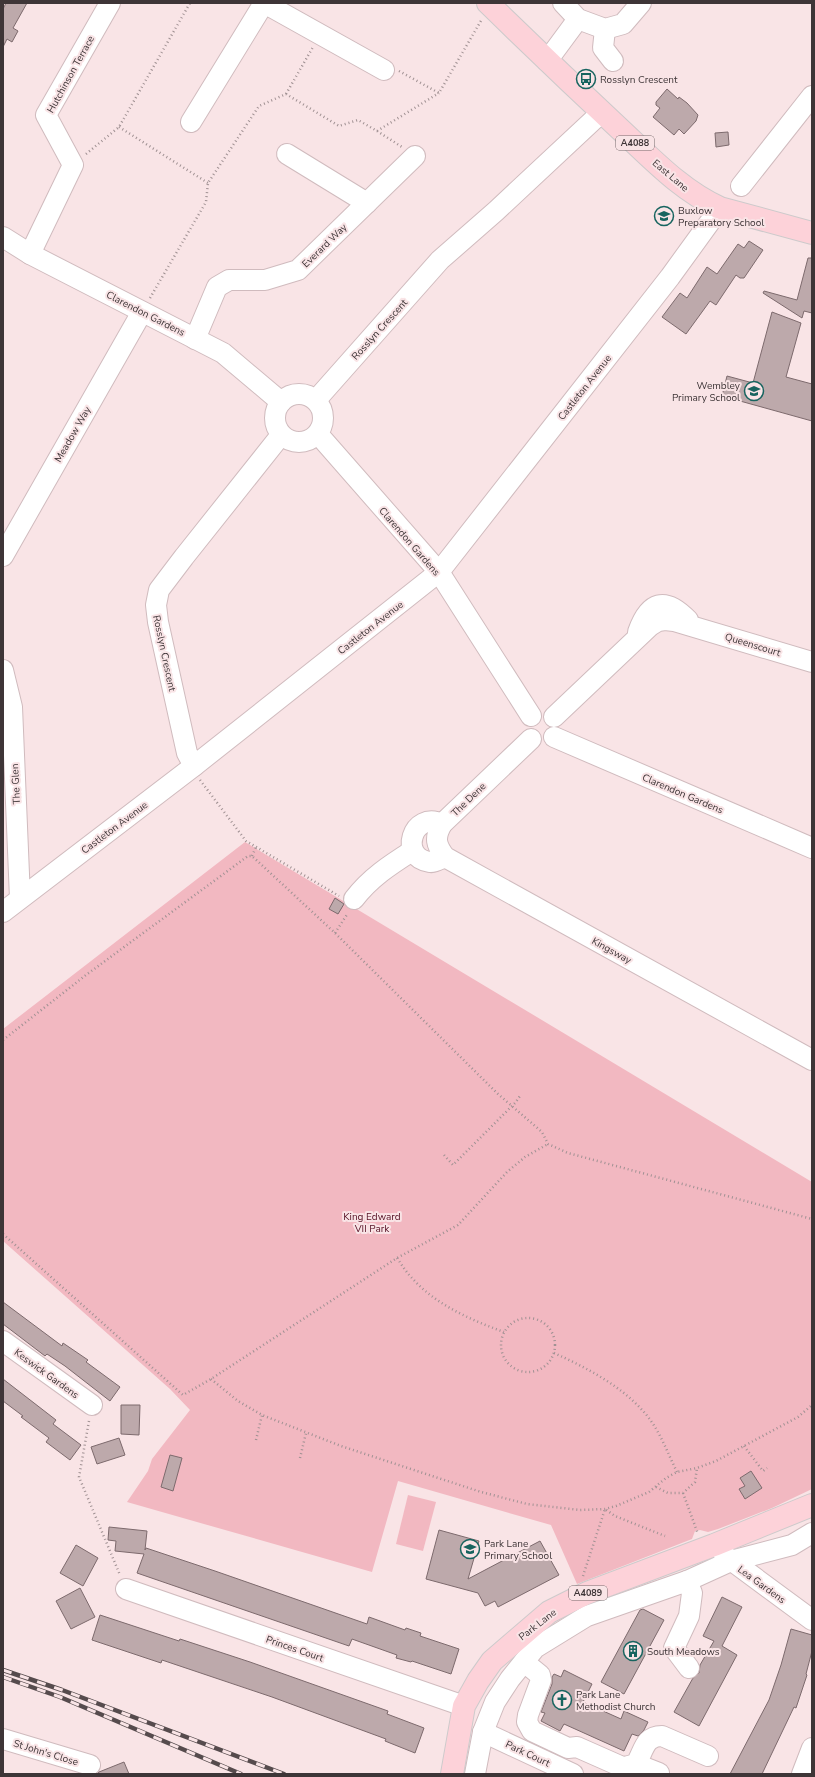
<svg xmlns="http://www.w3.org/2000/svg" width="815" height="1777" viewBox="0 0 815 1777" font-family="'Nunito Sans',sans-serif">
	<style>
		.green { fill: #f2b8c1 }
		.building { fill: #bda9ab; stroke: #7d6a6d }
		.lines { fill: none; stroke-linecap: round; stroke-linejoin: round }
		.minor-casing { stroke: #d0bbbe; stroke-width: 22 }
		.major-casing { stroke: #cdcacb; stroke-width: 24 }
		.path { stroke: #a09193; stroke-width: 2.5; stroke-dasharray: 1 3; stroke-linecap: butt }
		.minor { stroke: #fff; stroke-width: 20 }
		.major { stroke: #fdd2d9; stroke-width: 22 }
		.rail-casing { stroke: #564b4d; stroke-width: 4.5 }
		.rail { stroke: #f9e4e6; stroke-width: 3; stroke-dasharray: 9; stroke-linecap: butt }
		.labels { text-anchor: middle; stroke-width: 4; stroke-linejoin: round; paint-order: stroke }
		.shield { fill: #f9e4e6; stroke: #766a6c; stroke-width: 1 }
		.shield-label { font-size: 9px; font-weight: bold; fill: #3e3537 }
		.street-label { font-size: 10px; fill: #3e3537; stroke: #f9e4e6 }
		.poi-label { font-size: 10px; fill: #3e3537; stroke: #f9e4e6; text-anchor: start }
		.park-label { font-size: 10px; fill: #541024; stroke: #f9e4e6 }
	</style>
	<rect width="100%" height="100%" fill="#f9e4e6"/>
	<g class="green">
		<path d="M245,842L812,1182V1489L772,1508L718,1529L708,1532L700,1530L695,1531L692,1539L577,1584L551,1525L398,1481L372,1572L127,1502L148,1471L152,1459L190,1410L170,1389L3,1241V1029Z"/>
		<path d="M408,1495L436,1502L423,1551L396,1544Z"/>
	</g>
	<g class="building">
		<path d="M6,3H27L13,28L18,31L12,42L7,39L3,47V9Z"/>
		<path d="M667,89L678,99L679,97L687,103L698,115L696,121L684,134L679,129L674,135L653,117L660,108L656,105V102Z"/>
		<path d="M728,132L729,145L716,147L715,133Z"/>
		<path d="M749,241L763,250L744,278H740L736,275L716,305L710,301L686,334L662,317L680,293L687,298L707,267L717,274L738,244L744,248Z"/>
		<path d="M808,258H812V313L804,311L802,318L763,293L764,291L797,300Z"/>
		<path d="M772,312L801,323L786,377L812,384V421L722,396L727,376L753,383Z"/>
		<path d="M335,898L344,904L338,914L329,909Z"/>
		<path d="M3,1302L62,1346L63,1343L88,1360L86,1362L120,1387L110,1401L65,1366L47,1354L45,1356L3,1324Z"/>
		<path d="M3,1379L56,1420L53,1424L81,1445L70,1460L46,1442L49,1438L21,1417L23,1416L3,1401Z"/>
		<path d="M121,1405H140L139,1435L121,1434Z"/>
		<path d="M119,1438L125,1455L97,1464L91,1447Z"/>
		<path d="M170,1455L182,1458L173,1491L161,1487Z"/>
		<path d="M751,1471L762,1488L745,1499L739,1489L745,1486L740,1478Z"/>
		<path d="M109,1527L147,1531L145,1550L146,1548L215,1571L367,1624L369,1617L405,1630L406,1628L421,1633L420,1636L459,1649L451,1674L412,1661L411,1662L396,1658L397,1655L352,1639L349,1646L137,1573L144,1554L115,1551L116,1541L108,1540Z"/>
		<path d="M439,1530L479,1541L468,1579L540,1541L559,1575L498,1607L495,1601L485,1606L478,1593L426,1579Z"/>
		<path d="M76,1545L98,1558L83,1586L60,1573Z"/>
		<path d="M80,1588L95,1617L71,1629L56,1601Z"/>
		<path d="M722,1597L742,1607L722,1646L737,1655L699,1726L674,1712L693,1678L699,1673L700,1665L714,1641L703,1636Z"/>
		<path d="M643,1609L664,1620L624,1694L601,1682L640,1610Z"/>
		<path d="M100,1615L179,1641L180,1639L250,1662L388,1711L387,1714L424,1728L415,1753L385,1741L386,1739L272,1697L162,1660L161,1663L92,1640Z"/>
		<path d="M791,1629L812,1635V1651L806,1674L807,1675L796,1708L794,1707L762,1774H730L769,1700L781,1665Z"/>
		<path d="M564,1670L592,1684L583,1702L621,1719L624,1711L648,1722L644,1730L638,1736L632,1734L624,1751L564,1724L560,1731L541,1721L545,1713L541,1712L552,1684V1677L554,1674L561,1677Z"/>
		<path d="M124,1762L129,1774H97L99,1772Z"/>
	</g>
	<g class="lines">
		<defs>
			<g id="minor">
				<path d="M563,3L578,19L605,29L623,24L641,3"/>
				<path d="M605,29L603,48L613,61"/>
				<path d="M547,61L578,19"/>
				<path d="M191,122L264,3L384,70"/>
				<path d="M287,154L367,203"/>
				<path d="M741,186L812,96"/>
				<path d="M3,237L30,254L223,353L281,402"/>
				<path d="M30,254L73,165L46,115L110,3"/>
				<path d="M195,339L217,287L229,280H265L298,270L415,156"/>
				<circle cx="299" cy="418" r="24"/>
				<path d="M316,400L440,260L496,211L602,112"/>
				<path d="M318,434L439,572L531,716"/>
				<path d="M3,556L142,312"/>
				<path d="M638,632C649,601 665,596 688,620"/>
				<path d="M3,670L12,707L20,898"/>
				<path d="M554,717L650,626L658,621L665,620L674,621L812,662"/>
				<path d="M554,737L812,848"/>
				<path d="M531,739L442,824C434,838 436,845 445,857L812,1060"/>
				<path d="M194,766L187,753L158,622L156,605L159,590L184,557L281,435"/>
				<path d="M442,824C412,810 398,858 430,862C434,863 440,859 445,857"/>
				<path d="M354,899C370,878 390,865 412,851"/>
				<path d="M3,912L194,766L439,572L670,277L720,208"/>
				<path d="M3,1341L92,1405"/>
				<path d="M724,1555L812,1620"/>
				<path d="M687,1581L692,1593L689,1616L674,1648L689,1668"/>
				<path d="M126,1589L464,1706"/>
				<path d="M524,1662L540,1675L541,1680L528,1715L527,1722L532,1731L568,1748L577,1747L620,1766L625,1767L636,1764C644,1751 644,1736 662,1736L708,1756"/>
				<path d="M483,1732L573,1774"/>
				<path d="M3,1739L90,1765"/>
				<path d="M636,1764L659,1773"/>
				<path d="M475,1774L483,1732L495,1702L510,1679L535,1648L587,1616L687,1581L731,1561L792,1545L812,1533"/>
				<path d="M802,1774L812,1748"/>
			</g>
			<g id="major">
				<path d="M488,3C532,46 577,89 622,131C652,159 682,191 720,208L812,233"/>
				<path d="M452,1774L464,1706L478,1681L492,1661L549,1612L587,1593L714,1545L812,1505"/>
			</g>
		</defs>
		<use href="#minor" class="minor-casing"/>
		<use href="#major" class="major-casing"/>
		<g class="path">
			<path d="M399,71L439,93L482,19"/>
			<path d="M286,94L313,47"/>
			<path d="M119,127L208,183"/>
			<path d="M377,131L402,147"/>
			<path d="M86,154L119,127L190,3"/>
			<path d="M150,298L206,202L208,183L259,106L286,94L339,126L358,120L377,131L439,93"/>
			<path d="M200,780L246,841L339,896"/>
			<path d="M252,856L256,847"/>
			<path d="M335,933L348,913"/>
			<path d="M3,1040L86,975L248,856H252L335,933L498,1094L542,1132L548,1144L568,1153L812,1219"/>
			<path d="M444,1155L453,1165L515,1103L520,1096"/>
			<path d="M3,1234L183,1395L211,1379L397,1258L458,1225L507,1172L525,1157L548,1144"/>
			<path d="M397,1258C402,1265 406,1272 412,1278C436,1305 471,1320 504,1332"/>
			<circle cx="528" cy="1345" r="27"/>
			<path d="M554,1353C585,1367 620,1385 643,1411C659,1428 667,1452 677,1472"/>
			<path d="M211,1379L238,1401L262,1415L341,1446L481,1492L527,1504L580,1510L605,1509L616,1506L649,1492L666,1478L677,1472L697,1468L716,1461L798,1417L812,1405"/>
			<path d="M89,1421L79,1477L120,1575"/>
			<path d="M256,1440L262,1415"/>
			<path d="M744,1446L763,1471L767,1468"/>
			<path d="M300,1458L306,1433"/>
			<path d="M656,1487L668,1493H683L695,1482L697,1468"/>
			<path d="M683,1493L698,1534"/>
			<path d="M583,1576L605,1509L615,1516L665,1536"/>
		</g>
		<use href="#minor" class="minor"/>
		<use href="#major" class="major"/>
		<defs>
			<g id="rail">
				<path d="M3,1670L62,1690L284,1774"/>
				<path d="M3,1677L60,1697L241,1774"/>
			</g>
		</defs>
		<use href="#rail" class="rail-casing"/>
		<use href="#rail" class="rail"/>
	</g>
	<defs>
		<symbol id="bus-ring" viewBox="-11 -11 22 22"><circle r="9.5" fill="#f9e4e6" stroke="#17645f" stroke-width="1.5"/><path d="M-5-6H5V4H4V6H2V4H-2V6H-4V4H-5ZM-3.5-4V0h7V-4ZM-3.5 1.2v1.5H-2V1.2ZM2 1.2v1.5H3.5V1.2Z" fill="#17645f"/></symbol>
		<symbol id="school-ring" viewBox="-11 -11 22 22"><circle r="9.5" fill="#f9e4e6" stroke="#17645f" stroke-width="1.5"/><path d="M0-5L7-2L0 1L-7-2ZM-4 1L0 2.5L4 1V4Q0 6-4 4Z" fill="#17645f"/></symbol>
		<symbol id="building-ring" viewBox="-11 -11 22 22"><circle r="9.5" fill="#f9e4e6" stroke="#17645f" stroke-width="1.5"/><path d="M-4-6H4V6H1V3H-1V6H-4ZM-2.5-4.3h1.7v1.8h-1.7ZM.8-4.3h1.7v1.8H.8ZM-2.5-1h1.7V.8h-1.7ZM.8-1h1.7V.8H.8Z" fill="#17645f"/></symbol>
		<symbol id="church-ring" viewBox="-11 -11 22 22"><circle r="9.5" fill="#f9e4e6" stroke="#17645f" stroke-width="1.5"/><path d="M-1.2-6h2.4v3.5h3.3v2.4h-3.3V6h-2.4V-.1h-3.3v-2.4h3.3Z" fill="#17645f"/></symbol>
	</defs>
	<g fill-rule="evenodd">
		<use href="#bus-ring" x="575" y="68" width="22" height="22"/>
		<use href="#school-ring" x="653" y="205" width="22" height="22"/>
		<use href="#school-ring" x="743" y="380" width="22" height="22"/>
		<use href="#school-ring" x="459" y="1538" width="22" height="22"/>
		<use href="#building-ring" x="622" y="1640" width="22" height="22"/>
		<use href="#church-ring" x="551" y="1689" width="22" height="22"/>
	</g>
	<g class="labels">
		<g class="shield">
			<rect x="616" y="136" width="38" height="14" rx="3"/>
			<rect x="569" y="1586" width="38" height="14" rx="3"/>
		</g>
		<g class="shield-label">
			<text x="635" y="146">A4088</text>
			<text x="588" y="1596">A4089</text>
		</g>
		<g class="street-label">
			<text transform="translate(70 74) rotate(-61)" y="4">Hutchinson Terrace</text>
			<text transform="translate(671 175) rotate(40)" y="4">East Lane</text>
			<text transform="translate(324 245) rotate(-44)" y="4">Everard Way</text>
			<text transform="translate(146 313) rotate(27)" y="4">Clarendon Gardens</text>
			<text transform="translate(379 329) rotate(-48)" y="4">Rosslyn Crescent</text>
			<text transform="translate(584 387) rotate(-52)" y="4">Castleton Avenue</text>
			<text transform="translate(72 434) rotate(-60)" y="4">Meadow Way</text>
			<text transform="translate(410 541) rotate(49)" y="4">Clarendon Gardens</text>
			<text transform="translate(370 627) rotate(-38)" y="4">Castleton Avenue</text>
			<text transform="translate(753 644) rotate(17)" y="4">Queenscourt</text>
			<text transform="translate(165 653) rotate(78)" y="4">Rosslyn Crescent</text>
			<text transform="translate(15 784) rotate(-93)" y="4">The Glen</text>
			<text transform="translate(683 793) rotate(23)" y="4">Clarendon Gardens</text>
			<text transform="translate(468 799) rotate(-44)" y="4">The Dene</text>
			<text transform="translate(114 827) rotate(-37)" y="4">Castleton Avenue</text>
			<text transform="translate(612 950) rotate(29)" y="4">Kingsway</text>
			<text transform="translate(47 1373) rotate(36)" y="4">Keswick Gardens</text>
			<text transform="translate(762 1584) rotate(36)" y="4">Lea Gardens</text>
			<text transform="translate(537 1624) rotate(-38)" y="4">Park Lane</text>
			<text transform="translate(295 1648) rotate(19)" y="4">Princes Court</text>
			<text transform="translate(46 1752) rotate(17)" y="4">St John's Close</text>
			<text transform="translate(528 1753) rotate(25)" y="4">Park Court</text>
		</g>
		<g class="poi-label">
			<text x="600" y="83">Rosslyn Crescent</text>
			<text x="678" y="214">Buxlow<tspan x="678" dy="12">Preparatory School</tspan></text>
			<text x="740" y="389" text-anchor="end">Wembley<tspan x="740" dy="12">Primary School</tspan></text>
			<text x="484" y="1547">Park Lane<tspan x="484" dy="12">Primary School</tspan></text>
			<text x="647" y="1655">South Meadows</text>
			<text x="576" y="1698">Park Lane<tspan x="576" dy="12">Methodist Church</tspan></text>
		</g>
		<g class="park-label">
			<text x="372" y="1220">King Edward<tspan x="372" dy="12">VII Park</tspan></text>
		</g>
	</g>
	<rect width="815" height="1777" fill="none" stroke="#3e3537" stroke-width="8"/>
</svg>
